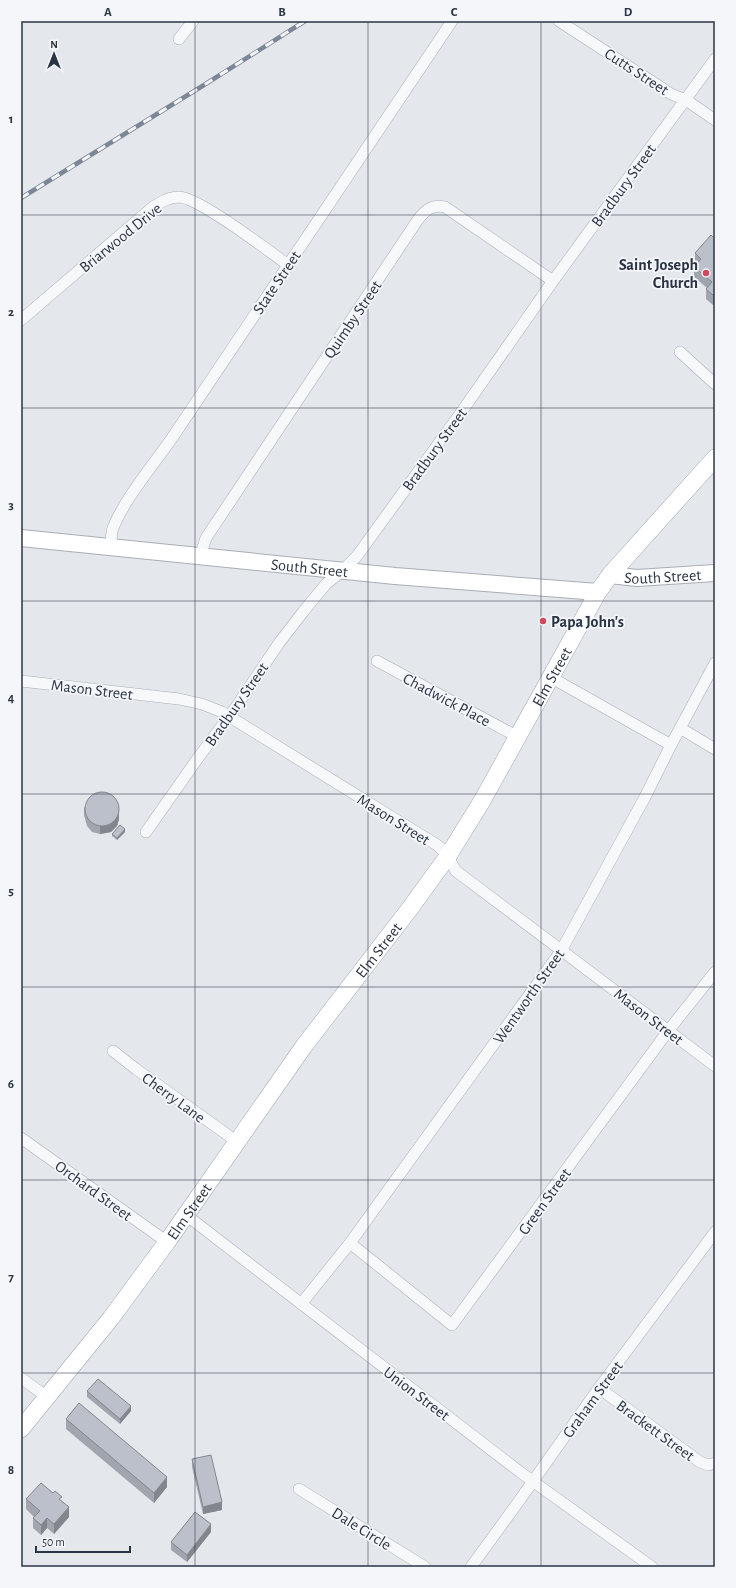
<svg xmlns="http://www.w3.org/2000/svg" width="736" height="1588" viewBox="0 0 736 1588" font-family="'Alegreya Sans',sans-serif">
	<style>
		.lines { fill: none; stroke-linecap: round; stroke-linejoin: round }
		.street-casing { stroke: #a9aeb7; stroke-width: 12 }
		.secondary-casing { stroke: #a9aeb7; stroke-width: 18 }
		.primary-casing { stroke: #a3abb8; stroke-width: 18 }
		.street { stroke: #f7f8fa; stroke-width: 11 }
		.secondary { stroke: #fff; stroke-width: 16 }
		.primary { stroke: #fff; stroke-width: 17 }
		.rail-casing { stroke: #7d8696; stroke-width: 4.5 }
		.rail { stroke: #f4f6f9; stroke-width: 3; stroke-dasharray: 9; stroke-linecap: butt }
		.wall { fill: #a1a5ae }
		.shaded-wall { fill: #83868d }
		.building { fill: #bbc0ca; stroke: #83868d }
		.grid { fill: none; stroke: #2b3445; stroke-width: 1; stroke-opacity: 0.55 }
		.poi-dot { fill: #d1495b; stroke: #f4f6f9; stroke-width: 1.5 }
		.labels { text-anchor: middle; stroke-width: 3.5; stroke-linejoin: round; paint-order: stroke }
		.street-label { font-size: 16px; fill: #2b3445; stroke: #f4f6f9 }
		.poi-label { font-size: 16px; font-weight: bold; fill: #2b3445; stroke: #f4f6f9; text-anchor: end }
		.neatline { fill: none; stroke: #2b3445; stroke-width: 1.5 }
		.grid-label { font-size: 13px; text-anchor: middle; font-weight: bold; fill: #2b3445 }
	</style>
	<rect width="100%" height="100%" fill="#e4e7ec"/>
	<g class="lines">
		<defs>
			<g id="street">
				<path d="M559,21L671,94L686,100L715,120"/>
				<path d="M179,39L193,21"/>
				<path d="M21,320L153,207C161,202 169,197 179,197C200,198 267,250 287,264"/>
				<path d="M680,352L715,384"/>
				<path d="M111,547C111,541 111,534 113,528C125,498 154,464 172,438L452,21"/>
				<path d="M200,557L206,538L417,221C425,210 432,204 445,207L553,281"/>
				<path d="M377,661L518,737"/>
				<path d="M552,678L671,745"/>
				<path d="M21,681L179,699L202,704L222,712L437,845L445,852L456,871L715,1066"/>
				<path d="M680,728L715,749"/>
				<path d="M146,832L198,758L236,707L279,643L303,612L326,584L342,571L357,556L460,414L553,281L715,59"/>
				<path d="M113,1051L136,1069L236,1141"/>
				<path d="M21,1138L167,1242"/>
				<path d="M186,1215L520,1472L652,1567"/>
				<path d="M350,1243L452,1325L668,1031L715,972"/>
				<path d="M301,1304L350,1243L561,951L645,797L671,745L715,663"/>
				<path d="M21,1378L47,1397"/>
				<path d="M599,1388L700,1462L708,1465L715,1463"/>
				<path d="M299,1489L425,1567"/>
				<path d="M471,1567L519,1501L599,1388L715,1232"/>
			</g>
			<g id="secondary">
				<path id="s1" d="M21,538L395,576L598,592"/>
				<path id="s2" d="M610,575L637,578L715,573"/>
			</g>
			<g id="primary">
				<path id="s3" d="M21,1429L111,1318L167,1242L304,1046L411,907L448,856L482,801L598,592L610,575L715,458"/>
			</g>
		</defs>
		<use href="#street" class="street-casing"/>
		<use href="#secondary" class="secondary-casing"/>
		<use href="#primary" class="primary-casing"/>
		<use href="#street" class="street"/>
		<use href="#secondary" class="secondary"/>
		<use href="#primary" class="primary"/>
		<defs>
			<path id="rail" d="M21,198L204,85L305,21"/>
		</defs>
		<use href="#rail" class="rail-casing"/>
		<use href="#rail" class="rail"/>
	</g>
	<g class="wall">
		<path d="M715,239L713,305L706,299V289L707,288L694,277V267L696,264L695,263V253Z"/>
		<path d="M84,807L119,819L117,826L111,832L100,834L92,832L87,826L84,815Z"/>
		<path d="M125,832L117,840L112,836V834Z"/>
		<path d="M87,1391L131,1411L120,1424L87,1397Z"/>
		<path d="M66,1419L167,1487L154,1503L66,1429Z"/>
		<path d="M192,1459L222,1510L203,1514L192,1467Z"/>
		<path d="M26,1499L62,1501L69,1517L54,1534L47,1528L41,1535L33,1528V1518L34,1517L26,1509Z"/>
		<path d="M211,1532L187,1562L171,1550V1542Z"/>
	</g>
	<g class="shaded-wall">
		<path d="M715,293V304L713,305V295Z"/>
		<path d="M119,811V819L117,826L111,832L100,834V826Z"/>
		<path d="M125,829V832L117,840V838Z"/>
		<path d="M131,1406V1411L120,1424V1419Z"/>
		<path d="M167,1477V1487L154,1503V1493Z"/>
		<path d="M222,1502V1510L203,1514V1507Z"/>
		<path d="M69,1507V1517L54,1534V1524Z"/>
		<path d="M47,1518V1528L41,1535V1525Z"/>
		<path d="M211,1524V1532L187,1562V1555Z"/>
	</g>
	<g class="building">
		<path d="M711,235L715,239V293L713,295L706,289L712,282L694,267L701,259L695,253Z"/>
		<circle cx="102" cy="809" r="17"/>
		<path d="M120,825L125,829L117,838L112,834Z"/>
		<path d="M98,1379L131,1406L120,1419L87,1391Z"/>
		<path d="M79,1403L167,1477L154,1493L66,1419Z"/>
		<path d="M211,1455L222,1502L203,1507L192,1459Z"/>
		<path d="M41,1483L53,1493L55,1491L62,1497L59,1499L69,1507L54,1524L47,1518L41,1525L33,1518L40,1511L26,1499Z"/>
		<path d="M195,1512L211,1524L187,1555L171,1542Z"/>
	</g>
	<path class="grid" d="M195,21V1567M368,21V1567M541,21V1567M21,215H715M21,408H715M21,601H715M21,794H715M21,987H715M21,1180H715M21,1373H715"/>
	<g class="poi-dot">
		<circle cx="706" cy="273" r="4"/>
		<circle cx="543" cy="621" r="4"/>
	</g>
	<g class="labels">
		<g class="street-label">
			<text transform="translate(637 71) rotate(33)" y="6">Cutts Street</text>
			<text transform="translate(623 185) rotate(-54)" y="6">Bradbury Street</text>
			<text transform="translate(120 237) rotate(-39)" y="6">Briarwood Drive</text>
			<text transform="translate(276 282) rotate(-56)" y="6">State Street</text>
			<text transform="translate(352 319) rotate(-56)" y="6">Quimby Street</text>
			<text transform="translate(434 449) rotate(-54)" y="6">Bradbury Street</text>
			<text dy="6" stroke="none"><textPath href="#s1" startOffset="290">South Street</textPath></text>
			<text dy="6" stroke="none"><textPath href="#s2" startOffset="53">South Street</textPath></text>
			<text dy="6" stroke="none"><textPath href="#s3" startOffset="922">Elm Street</textPath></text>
			<text transform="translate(92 689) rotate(7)" y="6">Mason Street</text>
			<text transform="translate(447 699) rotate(28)" y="6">Chadwick Place</text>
			<text transform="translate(236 704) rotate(-55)" y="6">Bradbury Street</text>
			<text transform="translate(394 819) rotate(32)" y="6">Mason Street</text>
			<text dy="6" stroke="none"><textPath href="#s3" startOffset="598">Elm Street</textPath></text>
			<text transform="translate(528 996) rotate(-55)" y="6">Wentworth Street</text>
			<text transform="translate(649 1016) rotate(37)" y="6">Mason Street</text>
			<text transform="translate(174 1097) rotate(36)" y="6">Cherry Lane</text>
			<text transform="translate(94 1190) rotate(36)" y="6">Orchard Street</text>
			<text transform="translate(544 1201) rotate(-54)" y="6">Green Street</text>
			<text dy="6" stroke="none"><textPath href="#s3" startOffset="275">Elm Street</textPath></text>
			<text transform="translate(417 1393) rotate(37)" y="6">Union Street</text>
			<text transform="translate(592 1399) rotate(-54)" y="6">Graham Street</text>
			<text transform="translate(656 1430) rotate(36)" y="6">Brackett Street</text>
			<text transform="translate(362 1528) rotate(32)" y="6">Dale Circle</text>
		</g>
		<g class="poi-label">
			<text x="698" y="270">Saint Joseph<tspan x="698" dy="18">Church</tspan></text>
			<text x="551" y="627" text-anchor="start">Papa John's</text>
		</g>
	</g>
	<rect width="736" height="1588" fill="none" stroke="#f4f6f9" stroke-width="44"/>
	<g transform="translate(54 54)" stroke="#f4f6f9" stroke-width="3" paint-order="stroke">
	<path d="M0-3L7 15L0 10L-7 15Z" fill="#2b3445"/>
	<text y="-6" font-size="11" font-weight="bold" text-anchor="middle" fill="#2b3445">N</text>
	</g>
	<path d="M36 1546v6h94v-6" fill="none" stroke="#2b3445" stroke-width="2"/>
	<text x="42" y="1546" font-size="12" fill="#2b3445" stroke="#f4f6f9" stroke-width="3" paint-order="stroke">50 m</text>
	<rect x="22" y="22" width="692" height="1544" class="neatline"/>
	<g class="grid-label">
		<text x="108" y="16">A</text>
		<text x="282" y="16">B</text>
		<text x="454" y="16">C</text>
		<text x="628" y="16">D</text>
		<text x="11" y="123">1</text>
		<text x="11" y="316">2</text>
		<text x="11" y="509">3</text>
		<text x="11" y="702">4</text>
		<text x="11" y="895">5</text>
		<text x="11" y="1088">6</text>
		<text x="11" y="1281">7</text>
		<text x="11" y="1474">8</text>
	</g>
</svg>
